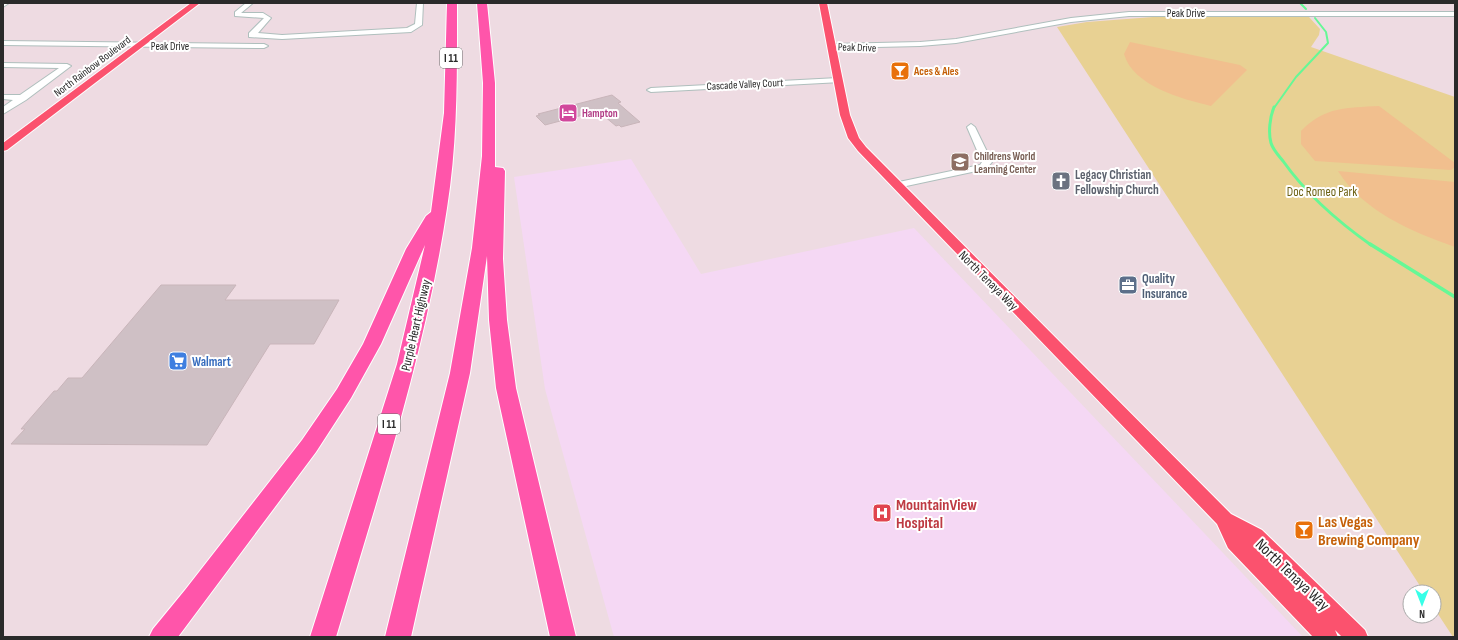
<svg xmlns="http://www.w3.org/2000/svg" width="1458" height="640" viewBox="0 0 1458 640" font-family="'Sofia Sans Condensed',sans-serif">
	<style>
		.medical { fill: #f5d8f4 }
		.green { fill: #e8d193 }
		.pitch { fill: #f1bf8e }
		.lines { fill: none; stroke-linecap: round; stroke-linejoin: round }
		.stream-far2 { stroke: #66f896; stroke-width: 2 }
		.stream-far1 { stroke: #66f896; stroke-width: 3 }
		.stream { stroke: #66f896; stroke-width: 3.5 }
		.building { fill: #cfc0c5; stroke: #c9b5ba }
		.minor-casing { stroke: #afbfbd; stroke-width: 2 }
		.major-casing { stroke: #fff; stroke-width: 2 }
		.highway-casing { stroke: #fff; stroke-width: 2 }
		.minor { fill: #fff; fill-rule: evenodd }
		.major { fill: #fb526e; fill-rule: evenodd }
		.highway { fill: #f5a; fill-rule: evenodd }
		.labels { text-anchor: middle; stroke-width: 4; stroke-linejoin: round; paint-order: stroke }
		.far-street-label { font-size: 11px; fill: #2a2a2a; stroke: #fff }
		.far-food-label { font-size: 11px; font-weight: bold; fill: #c56008; stroke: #fff; text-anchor: start }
		.far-hotel-label { font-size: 11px; font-weight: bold; fill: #b23c85; stroke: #fff; text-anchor: start }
		.far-education-label { font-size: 11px; font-weight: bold; fill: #785e54; stroke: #fff; text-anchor: start }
		.shield { fill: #fff; stroke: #6a6a6a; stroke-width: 1 }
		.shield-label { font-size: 12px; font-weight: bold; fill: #2a2a2a }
		.worship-label { font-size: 13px; font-weight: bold; fill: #5b616d; stroke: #fff; text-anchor: start }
		.park-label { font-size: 13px; fill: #6d6114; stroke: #fff }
		.service-label { font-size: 13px; font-weight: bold; fill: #4e5e75; stroke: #fff; text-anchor: start }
		.street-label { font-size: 13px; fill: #2a2a2a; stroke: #fff }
		.shop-label { font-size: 13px; font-weight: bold; fill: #366cbe; stroke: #fff; text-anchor: start }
		.near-health-label { font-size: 16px; font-weight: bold; fill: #be3a42; stroke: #fff; text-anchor: start }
		.near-food-label { font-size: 16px; font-weight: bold; fill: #c56008; stroke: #fff; text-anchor: start }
		.near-street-label { font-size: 16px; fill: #2a2a2a; stroke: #fff }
	</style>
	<rect width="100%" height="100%" fill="#eedbe2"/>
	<path class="medical" d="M631,159L701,274L914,228L1303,637H614L545,389L514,177Z"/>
	<path class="green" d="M1153,17H1309L1320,29L1319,35L1311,47L1455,97V637H1453L1434,608V592H1424L1057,27L1087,22Z"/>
	<g class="pitch">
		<path d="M1130,42L1240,65L1247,70L1211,106C1182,99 1133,86 1124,54Z"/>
		<path d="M1379,106L1455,163V167L1451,170L1315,161L1301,144V131C1326,106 1346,108 1379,106Z"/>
		<path d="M1338,171L1455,182V247C1412,232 1363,211 1338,171Z"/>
	</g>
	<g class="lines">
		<g class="stream-far2">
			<path d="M1300,3L1306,9"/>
			<path d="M1274,108L1296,77L1328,43L1326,32L1315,18"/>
		</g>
		<path class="stream-far1" d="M1274,107C1270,117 1268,132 1271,143C1273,150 1279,156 1283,161C1307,195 1337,221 1371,245"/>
		<path class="stream" d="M1370,244L1455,297"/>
	</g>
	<g class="building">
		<path d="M612,95L621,102L618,103L640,122L621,127L619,125L616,126L598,111L545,125L536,116L540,115L538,114Z"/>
		<path d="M161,285H236L225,300H339L314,344H270L207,445L11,444L25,429H21L54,391H57L68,378H82Z"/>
	</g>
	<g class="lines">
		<defs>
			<g id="minor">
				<path d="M3,3H9L3,7Z"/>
				<path d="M246,3H253L241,13H263L271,18L258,33L282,35L407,28L415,24L417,3H423L422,25L411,32L282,39L249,37V33L264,18L235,16V12Z"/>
				<path d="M1129,12H1455V16H1129L1071,22L956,43L920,46L833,48L829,46L833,44L920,42L956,39L1071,18Z"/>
				<path d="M3,41L264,44L268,46L264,48L3,45Z"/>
				<path d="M3,63L67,64L71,66L26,100L3,114V107L13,100L3,99V95H20L59,68L3,67Z"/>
				<path d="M838,78L842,80L841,82L651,92L647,90L651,88Z"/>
				<path d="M971,124L975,127L992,162L986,169L897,188L894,187L892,185L894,183L980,165L982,162L967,127Z"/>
			</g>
			<g id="major">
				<path d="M191,3H200L7,150L3,151V143Z"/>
				<path d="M819,3H827L850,115L859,138L866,147L1231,514L1262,530L1365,630L1368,637H1342L1246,541L1335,630L1338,637H1313L1228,548L1217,524L858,151L848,138L840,115Z"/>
			</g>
			<g id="highway">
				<path d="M447,3H457C457,71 458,140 447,208C425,355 378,495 336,637H310L397,364L425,245L381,344L351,398L316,452L178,637H149L153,629L185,590L302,440L337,389L363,344L406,249L426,216L431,212L444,113Z"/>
				<path d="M477,3H487L495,83V167L503,168L505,171L503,259L507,320L516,388L576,637H550L496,388L489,320L487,256L470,373L411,637H385L450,373L472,248L482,156L483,83Z"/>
			</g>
		</defs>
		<use href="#minor" class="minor-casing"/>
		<use href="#major" class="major-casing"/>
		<use href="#highway" class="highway-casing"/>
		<use href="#minor" class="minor"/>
		<use href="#major" class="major"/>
		<use href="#highway" class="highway"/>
	</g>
	<defs>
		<symbol id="bar-square" viewBox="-11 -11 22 22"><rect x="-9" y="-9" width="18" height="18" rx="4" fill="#e8710a" stroke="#fff"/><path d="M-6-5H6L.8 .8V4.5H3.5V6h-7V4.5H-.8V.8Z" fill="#fff"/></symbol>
		<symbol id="hotel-square" viewBox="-11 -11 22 22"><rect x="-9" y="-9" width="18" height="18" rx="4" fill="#d1479c" stroke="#fff"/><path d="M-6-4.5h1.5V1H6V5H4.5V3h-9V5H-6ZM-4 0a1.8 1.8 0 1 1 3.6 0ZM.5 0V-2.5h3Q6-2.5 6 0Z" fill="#fff"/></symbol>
		<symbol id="school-square" viewBox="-11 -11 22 22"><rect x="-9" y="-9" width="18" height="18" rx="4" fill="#8d6e63" stroke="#fff"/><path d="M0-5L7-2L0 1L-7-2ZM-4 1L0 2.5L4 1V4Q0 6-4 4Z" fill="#fff"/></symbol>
		<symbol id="church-square" viewBox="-11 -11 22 22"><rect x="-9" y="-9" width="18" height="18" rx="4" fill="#6b7280" stroke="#fff"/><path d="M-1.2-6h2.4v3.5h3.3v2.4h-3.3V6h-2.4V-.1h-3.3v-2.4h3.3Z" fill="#fff"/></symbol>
		<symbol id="office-square" viewBox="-11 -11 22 22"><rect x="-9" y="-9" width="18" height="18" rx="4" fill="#5c6f8a" stroke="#fff"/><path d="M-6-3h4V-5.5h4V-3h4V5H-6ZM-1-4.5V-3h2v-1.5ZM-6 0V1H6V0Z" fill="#fff"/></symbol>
		<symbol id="supermarket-square" viewBox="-11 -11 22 22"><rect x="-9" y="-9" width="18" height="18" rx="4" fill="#3f7fe0" stroke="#fff"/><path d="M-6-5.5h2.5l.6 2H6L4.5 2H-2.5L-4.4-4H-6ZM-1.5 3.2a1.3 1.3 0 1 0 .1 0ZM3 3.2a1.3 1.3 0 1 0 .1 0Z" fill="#fff"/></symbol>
		<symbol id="hospital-square" viewBox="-11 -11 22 22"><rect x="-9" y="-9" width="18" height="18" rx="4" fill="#e0444e" stroke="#fff"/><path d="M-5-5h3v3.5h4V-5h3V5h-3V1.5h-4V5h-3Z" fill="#fff"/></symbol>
	</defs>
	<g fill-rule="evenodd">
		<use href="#bar-square" x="889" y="60" width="22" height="22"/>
		<use href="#hotel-square" x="557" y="102" width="22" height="22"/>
		<use href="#school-square" x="949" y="151" width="22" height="22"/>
		<use href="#church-square" x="1050" y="170" width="22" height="22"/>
		<use href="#office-square" x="1117" y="274" width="22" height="22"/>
		<use href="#supermarket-square" x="167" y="350" width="22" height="22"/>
		<use href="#hospital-square" x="871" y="502" width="22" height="22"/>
		<use href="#bar-square" x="1293" y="519" width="22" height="22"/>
	</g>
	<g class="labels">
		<g class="far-street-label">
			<text x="1186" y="17">Peak Drive</text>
			<text x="170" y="50">Peak Drive</text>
			<text transform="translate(857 47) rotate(2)" y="4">Peak Drive</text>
			<text transform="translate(92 66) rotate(-37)" y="4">North Rainbow Boulevard</text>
			<text transform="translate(745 84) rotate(-3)" y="4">Cascade Valley Court</text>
		</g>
		<g class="far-food-label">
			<text x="914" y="75">Aces &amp; Ales</text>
		</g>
		<g class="far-hotel-label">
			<text x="582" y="117">Hampton</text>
		</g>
		<g class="far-education-label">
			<text x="974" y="160">Childrens World<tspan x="974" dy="13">Learning Center</tspan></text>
		</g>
		<g class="shield">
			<rect x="440" y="48" width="22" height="20" rx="3"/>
			<rect x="378" y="414" width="22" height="20" rx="3"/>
		</g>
		<g class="shield-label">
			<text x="451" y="62">I 11</text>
			<text x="389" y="428">I 11</text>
		</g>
		<g class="worship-label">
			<text x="1075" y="179">Legacy Christian<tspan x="1075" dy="15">Fellowship Church</tspan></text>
		</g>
		<g class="park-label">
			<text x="1322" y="196">Doc Romeo Park</text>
		</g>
		<g class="service-label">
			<text x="1142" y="283">Quality<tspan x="1142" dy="15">Insurance</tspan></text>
		</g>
		<g class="street-label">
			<text transform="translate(989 280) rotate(45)" y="5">North Tenaya Way</text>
			<text transform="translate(415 325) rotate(-77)" y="5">Purple Heart Highway</text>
		</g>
		<g class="shop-label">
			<text x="192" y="366">Walmart</text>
		</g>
		<g class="near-health-label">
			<text x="896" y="510">MountainView<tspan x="896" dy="18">Hospital</tspan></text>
		</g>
		<g class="near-food-label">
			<text x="1318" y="527">Las Vegas<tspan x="1318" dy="18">Brewing Company</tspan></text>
		</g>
		<g class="near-street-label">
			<text transform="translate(1293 574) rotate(44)" y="6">North Tenaya Way</text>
		</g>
	</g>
	<rect width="1458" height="640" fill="none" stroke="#2a2a2a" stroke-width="8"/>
	<g transform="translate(1422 604) rotate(180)"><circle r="19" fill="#ffffff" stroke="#aaaaaa"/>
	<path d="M0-3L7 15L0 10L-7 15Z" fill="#37ffe7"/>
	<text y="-6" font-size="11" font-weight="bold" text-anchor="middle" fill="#2a2a2a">N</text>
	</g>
</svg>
